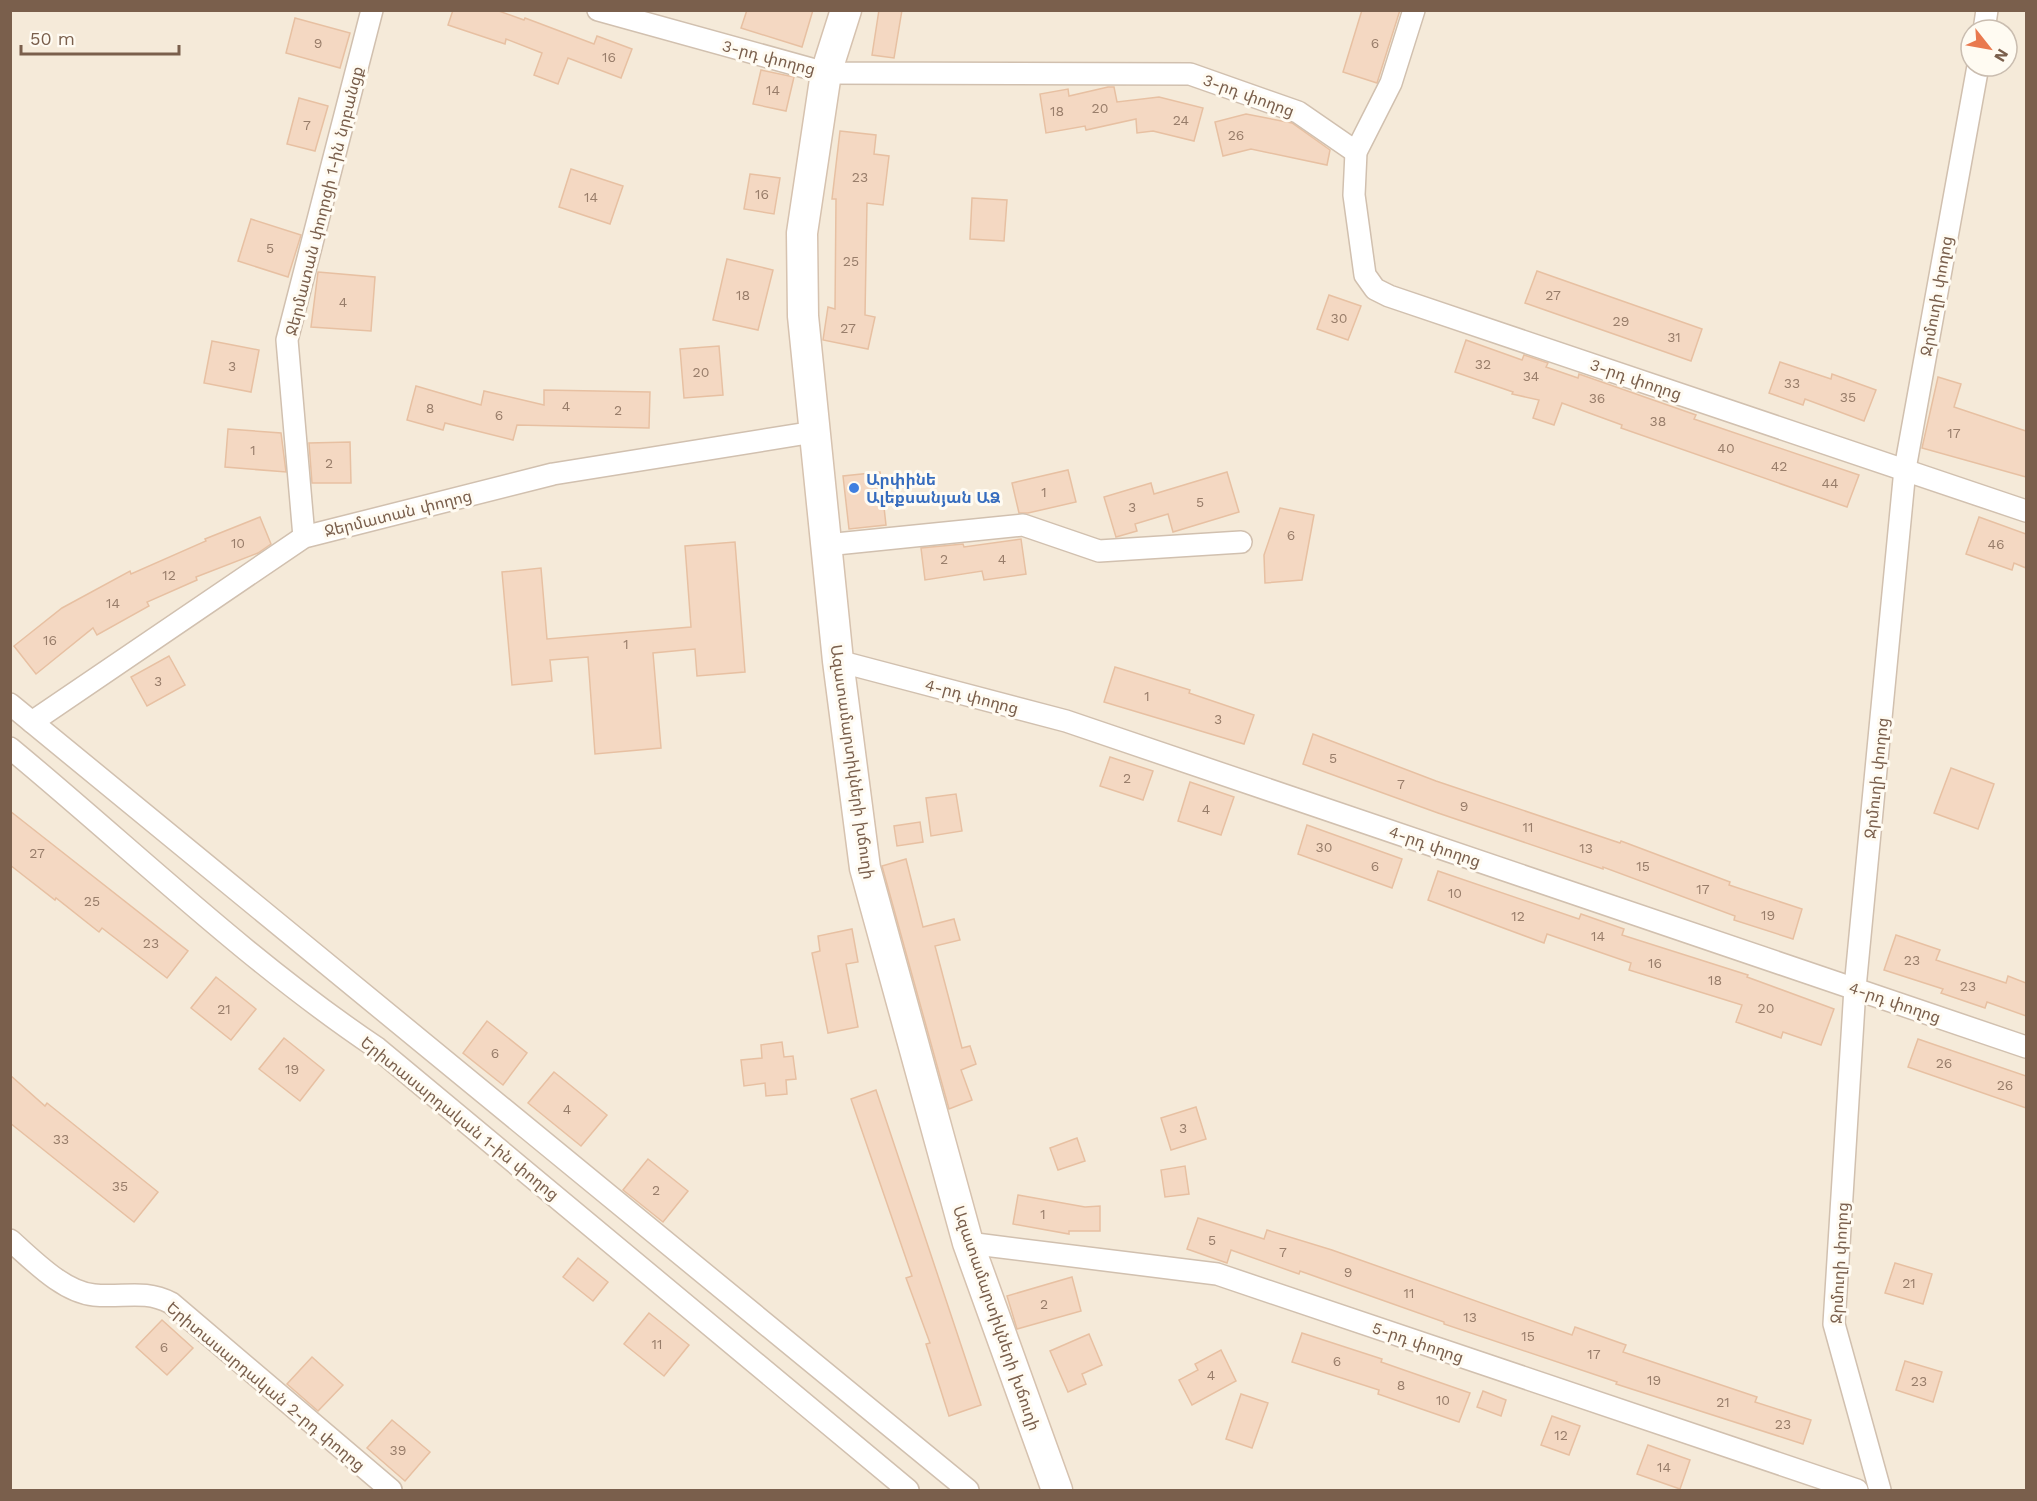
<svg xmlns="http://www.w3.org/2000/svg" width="2037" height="1501" viewBox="0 0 2037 1501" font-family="'Work Sans','Noto Sans Armenian',sans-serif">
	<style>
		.residential { fill: #f5ead9; fill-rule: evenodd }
		.building { fill: #f4d8c2; stroke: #e7c0a2; stroke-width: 1.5 }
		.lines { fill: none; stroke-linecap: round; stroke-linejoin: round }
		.street-casing { stroke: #d1c0af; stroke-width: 24 }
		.secondary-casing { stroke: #d6c2af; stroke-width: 33 }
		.street { stroke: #fff; stroke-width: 21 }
		.secondary { stroke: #fff; stroke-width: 30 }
		.shop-dot { fill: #3f7fe0; stroke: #fffbf2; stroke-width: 2 }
		.labels { text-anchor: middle; stroke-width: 6; stroke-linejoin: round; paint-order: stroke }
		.number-label { font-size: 14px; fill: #987d6a }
		.street-label { font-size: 16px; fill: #7a5f4c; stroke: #fffbf2 }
		.shop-label { font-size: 16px; font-weight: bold; fill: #366cbe; stroke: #fffbf2; text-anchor: start }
	</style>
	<rect width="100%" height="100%" fill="#fdf7eb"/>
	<path class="residential" d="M11,11H2026V1490H11ZM1971,30H2007V66H1971Z"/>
	<g class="building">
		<path d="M453,10H496L524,20L525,18L594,44L597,36L632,49L621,78L568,58L558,84L534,75L542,53L506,39L505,44L448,25Z"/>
		<path d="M747,10H813L802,47L741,28Z"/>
		<path d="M879,10H902L894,58L872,55Z"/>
		<path d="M1362,10H1400L1377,83L1343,72Z"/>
		<path d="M295,18L350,33L340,68L286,53Z"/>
		<path d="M761,70L794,77L786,111L753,104Z"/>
		<path d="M1108,87H1114L1117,102L1159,97L1203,108L1194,141L1153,131L1137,133L1136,119L1086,130L1085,126L1046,133L1040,94L1068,89L1069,96Z"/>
		<path d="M299,98L328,106L315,151L287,144Z"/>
		<path d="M1246,114L1292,123L1330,150L1327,165L1251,149L1223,156L1215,122Z"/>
		<path d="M840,131L876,135L874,154L889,156L883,205L867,203L865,315L875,317L868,349L823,340L828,307L835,309L836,199H832Z"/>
		<path d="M571,169L623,186L610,224L559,207Z"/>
		<path d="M750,174L780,178L774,214L744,209Z"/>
		<path d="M972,198L1007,200L1004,241L970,239Z"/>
		<path d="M251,219L301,235L288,277L238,261Z"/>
		<path d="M727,259L773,270L758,330L713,320Z"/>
		<path d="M1537,271L1702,329L1691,361L1525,303Z"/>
		<path d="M318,272L375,277L371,331L311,327Z"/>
		<path d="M1329,295L1361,306L1348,340L1317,329Z"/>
		<path d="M1466,340L1522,360L1524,355L1548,363L1546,367L1578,378L1579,374L1696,415L1694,419L1859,475L1847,507L1621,428L1622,425L1562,403L1554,425L1533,418L1539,400L1512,394L1513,392L1455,372Z"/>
		<path d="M212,341L259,350L251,392L204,383Z"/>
		<path d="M719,346L723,395L684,398L680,349Z"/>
		<path d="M1780,362L1831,379L1832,374L1876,390L1864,421L1805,399L1803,405L1769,393Z"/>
		<path d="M1938,377L1961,384L1954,407L2026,431V477L1922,448Z"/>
		<path d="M416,386L481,405L484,391L544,405V390L650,392L649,428L517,425L513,440L445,423L443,430L407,420Z"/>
		<path d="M228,429L281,433L286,472L225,467Z"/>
		<path d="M350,442L351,483H312L309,443Z"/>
		<path d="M1068,470L1076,502L1028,513H1019L1012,483Z"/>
		<path d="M880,472L886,525L849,529L843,476Z"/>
		<path d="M1227,472L1239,512L1173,532L1168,514L1135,524L1137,531L1116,537L1104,497L1151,483L1154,494Z"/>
		<path d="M1280,508L1314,515L1302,580L1265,583L1264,555Z"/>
		<path d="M260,517L271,544L258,553L196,577L197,580L147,602L149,606L97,635L93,628L36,674L14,646L62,608L130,571L131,574L206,541L205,539Z"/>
		<path d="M1979,517L2026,534V568L2014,563L2012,570L1966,554Z"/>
		<path d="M1021,539L1026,574L984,580L982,571L925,580L921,548L963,544L964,547Z"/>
		<path d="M735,542L745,672L697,676L695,649L653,653L661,748L595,754L588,657L550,660L552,681L512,685L502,572L541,568L547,639L691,627L685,546Z"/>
		<path d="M169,656L185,685L147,706L131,677Z"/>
		<path d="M1115,667L1190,690L1189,693L1254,715L1244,744L1104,702Z"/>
		<path d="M1313,734L1436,781L1620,843L1621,841L1730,882L1729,885L1802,909L1793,939L1734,920L1735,916L1603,867V869L1438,813L1303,764Z"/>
		<path d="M1110,757L1153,771L1143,800L1100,786Z"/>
		<path d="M1951,768L1994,784L1978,829L1934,813Z"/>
		<path d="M1190,782L1234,797L1221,835L1178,821Z"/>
		<path d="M956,794L962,831L931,836L926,798Z"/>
		<path d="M10,811L188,951L167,978L102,928L99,932L56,898L55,900L10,865Z"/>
		<path d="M920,822L923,842L897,846L894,826Z"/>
		<path d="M1307,825L1402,859L1392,888L1298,854Z"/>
		<path d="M906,859L923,927L954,919L960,940L935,946L962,1048L970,1046L976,1064L961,1070L972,1100L949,1109L882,866Z"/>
		<path d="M1438,871L1579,919L1581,914L1624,929L1622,935L1748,975L1747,977L1834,1009L1821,1045L1783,1032L1781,1038L1736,1022L1742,1005L1629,970L1631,963L1547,934L1544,943L1428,900Z"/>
		<path d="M852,929L858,962L846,964L858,1027L828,1033L812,953L820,951L818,936Z"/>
		<path d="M1896,935L1940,950L1936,960L2006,983L2008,976L2026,983V1016L1987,1002L1985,1008L1941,993L1943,989L1884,970Z"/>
		<path d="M216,977L256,1009L231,1040L191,1008Z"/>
		<path d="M487,1021L527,1053L503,1085L463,1053Z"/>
		<path d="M284,1038L324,1070L300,1101L259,1069Z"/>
		<path d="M1918,1039L2026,1076V1108L1908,1067Z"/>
		<path d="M782,1042L784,1057L793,1056L796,1079L786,1080L787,1094L766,1096L765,1083L744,1086L741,1060L762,1058L761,1045Z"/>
		<path d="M554,1072L607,1115L581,1146L528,1103Z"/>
		<path d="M10,1075L45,1106L47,1103L158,1192L134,1222L10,1123Z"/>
		<path d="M876,1090L981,1405L949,1416L926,1344L930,1343L906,1278L912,1276L851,1099Z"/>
		<path d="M1196,1107L1206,1139L1171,1150L1161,1118Z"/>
		<path d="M1077,1138L1085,1161L1058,1170L1050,1148Z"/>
		<path d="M648,1159L688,1191L663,1222L623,1190Z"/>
		<path d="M1185,1166L1189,1194L1165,1197L1161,1170Z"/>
		<path d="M1018,1195L1085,1207L1100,1206V1231H1069V1234L1013,1224Z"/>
		<path d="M1198,1218L1264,1239L1267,1230L1332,1250L1572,1335L1575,1327L1626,1345L1623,1352L1757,1397L1755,1402L1811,1420L1803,1444L1616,1384L1617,1382L1444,1324V1322L1300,1271L1299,1274L1231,1250L1227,1263L1187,1249Z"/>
		<path d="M578,1258L608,1282L593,1301L563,1277Z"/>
		<path d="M1895,1263L1932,1274L1923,1304L1885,1293Z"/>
		<path d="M1072,1277L1081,1311L1017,1329L1007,1296Z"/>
		<path d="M649,1313L689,1345L664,1376L624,1344Z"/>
		<path d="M162,1320L193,1348L167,1375L136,1347Z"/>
		<path d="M1302,1333L1382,1359L1381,1362L1470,1393L1459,1422L1378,1394L1379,1390L1292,1362Z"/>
		<path d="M1089,1334L1102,1365L1082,1374L1086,1384L1068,1392L1050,1351Z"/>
		<path d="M1221,1350L1236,1381L1192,1405L1179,1380L1198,1370L1195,1364Z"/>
		<path d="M312,1357L343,1385L318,1411L287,1384Z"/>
		<path d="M1905,1361L1942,1372L1933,1402L1896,1390Z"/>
		<path d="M1483,1391L1506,1400L1501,1416L1477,1407Z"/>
		<path d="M1241,1394L1268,1403L1252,1448L1226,1439Z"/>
		<path d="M1552,1416L1580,1426L1569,1455L1541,1445Z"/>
		<path d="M392,1420L430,1452L405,1481L367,1448Z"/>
		<path d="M1648,1445L1690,1460L1680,1489L1637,1474Z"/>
	</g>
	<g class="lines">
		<defs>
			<g id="street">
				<path d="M598,10L826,73L1190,74L1298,112L1356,152"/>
				<path d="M1414,10L1391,83L1356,152L1354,195L1365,275L1375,289L1389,296L2026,511"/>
				<path d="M1984,30L1987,10"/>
				<path d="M304,537L287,340L372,10"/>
				<path d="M826,545L1023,525L1099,551L1241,542"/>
				<path d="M838,661L1066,721L2026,1047"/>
				<path d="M10,704L968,1490"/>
				<path d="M32,722L304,537L553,474L814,432"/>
				<path d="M10,748C132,849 246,960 377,1048L908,1490"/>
				<path d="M10,1240C33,1260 63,1292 94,1295C123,1298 144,1289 171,1303L391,1490"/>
				<path d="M968,1243L1217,1274L1857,1490"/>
				<path d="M1880,1490L1834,1324L1855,988L1905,469L1978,66"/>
			</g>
			<path id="secondary" d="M846,10L826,73L802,233L803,316L838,661L865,868L968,1243L1057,1490"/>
		</defs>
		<use href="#street" class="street-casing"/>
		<use href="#secondary" class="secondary-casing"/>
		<use href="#street" class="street"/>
		<use href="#secondary" class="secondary"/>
	</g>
	<circle class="shop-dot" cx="854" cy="488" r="6"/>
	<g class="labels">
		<g class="number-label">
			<text x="318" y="48">9</text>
			<text x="1375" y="48">6</text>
			<text x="609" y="62">16</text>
			<text x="773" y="95">14</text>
			<text x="1100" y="113">20</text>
			<text x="1057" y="116">18</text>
			<text x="1181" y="125">24</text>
			<text x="307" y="130">7</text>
			<text x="1236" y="140">26</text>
			<text x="860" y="182">23</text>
			<text x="762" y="199">16</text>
			<text x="591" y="202">14</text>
			<text x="270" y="253">5</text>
			<text x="851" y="266">25</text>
			<text x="743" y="300">18</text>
			<text x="1553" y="300">27</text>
			<text x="343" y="307">4</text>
			<text x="1339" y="323">30</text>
			<text x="1621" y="326">29</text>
			<text x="848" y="333">27</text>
			<text x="1674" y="342">31</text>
			<text x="1483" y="369">32</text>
			<text x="232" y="371">3</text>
			<text x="701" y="377">20</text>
			<text x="1531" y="381">34</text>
			<text x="1792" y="388">33</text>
			<text x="1848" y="402">35</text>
			<text x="1597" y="403">36</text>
			<text x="566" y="411">4</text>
			<text x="430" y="413">8</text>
			<text x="618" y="415">2</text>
			<text x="499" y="420">6</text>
			<text x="1658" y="426">38</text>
			<text x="1954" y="438">17</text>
			<text x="1726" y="453">40</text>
			<text x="253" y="455">1</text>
			<text x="329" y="468">2</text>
			<text x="1779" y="471">42</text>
			<text x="1830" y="488">44</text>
			<text x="1044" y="497">1</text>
			<text x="1200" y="507">5</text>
			<text x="1132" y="512">3</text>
			<text x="1291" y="540">6</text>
			<text x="238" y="548">10</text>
			<text x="1996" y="549">46</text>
			<text x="944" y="564">2</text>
			<text x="1002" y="564">4</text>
			<text x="169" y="580">12</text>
			<text x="113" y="608">14</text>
			<text x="50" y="645">16</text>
			<text x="626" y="649">1</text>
			<text x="158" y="686">3</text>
			<text x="1147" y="701">1</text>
			<text x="1218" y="724">3</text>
			<text x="1333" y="763">5</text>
			<text x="1127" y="783">2</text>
			<text x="1401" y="789">7</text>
			<text x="1464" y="811">9</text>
			<text x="1206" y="814">4</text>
			<text x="1528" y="832">11</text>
			<text x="1324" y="852">30</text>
			<text x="1586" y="853">13</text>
			<text x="37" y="858">27</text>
			<text x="1375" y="871">6</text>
			<text x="1643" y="871">15</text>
			<text x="1703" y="894">17</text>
			<text x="1455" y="898">10</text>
			<text x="92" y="906">25</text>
			<text x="1768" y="920">19</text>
			<text x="1518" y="921">12</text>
			<text x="1598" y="941">14</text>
			<text x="151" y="948">23</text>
			<text x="1912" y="965">23</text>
			<text x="1655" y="968">16</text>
			<text x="1715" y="985">18</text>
			<text x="1968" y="991">23</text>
			<text x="1766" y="1013">20</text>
			<text x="224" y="1014">21</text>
			<text x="495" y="1058">6</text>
			<text x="1944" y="1068">26</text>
			<text x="292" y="1074">19</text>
			<text x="2005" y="1090">26</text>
			<text x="567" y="1114">4</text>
			<text x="1183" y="1133">3</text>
			<text x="61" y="1144">33</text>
			<text x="120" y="1191">35</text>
			<text x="656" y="1195">2</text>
			<text x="1043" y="1219">1</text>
			<text x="1212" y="1245">5</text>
			<text x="1283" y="1257">7</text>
			<text x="1348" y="1277">9</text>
			<text x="1909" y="1288">21</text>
			<text x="1409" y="1298">11</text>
			<text x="1044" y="1309">2</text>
			<text x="1470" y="1322">13</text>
			<text x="1528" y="1341">15</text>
			<text x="657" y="1349">11</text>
			<text x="164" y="1352">6</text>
			<text x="1594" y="1359">17</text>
			<text x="1337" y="1366">6</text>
			<text x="1211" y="1380">4</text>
			<text x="1654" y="1385">19</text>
			<text x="1919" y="1386">23</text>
			<text x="1401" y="1390">8</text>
			<text x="1443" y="1405">10</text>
			<text x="1723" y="1407">21</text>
			<text x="1783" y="1429">23</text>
			<text x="1561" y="1440">12</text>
			<text x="398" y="1455">39</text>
			<text x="1664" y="1472">14</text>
		</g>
		<g class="street-label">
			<text transform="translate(769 57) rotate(15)" y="6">3-րդ փողոց</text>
			<text transform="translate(1249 95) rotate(20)" y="6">3-րդ փողոց</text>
			<text transform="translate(324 201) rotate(-76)" y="6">Ջերմատան փողոցի 1-ին նրբանցք</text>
			<text transform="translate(1936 296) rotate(-80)" y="6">Ջրմուղի փողոց</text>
			<text transform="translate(1636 379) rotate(19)" y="6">3-րդ փողոց</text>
			<text transform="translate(398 513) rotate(-14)" y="6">Ջերմատան փողոց</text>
			<text transform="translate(972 696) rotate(15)" y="6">4-րդ փողոց</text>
			<text transform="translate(853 762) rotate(82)" y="6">Ազատամարտիկների խճուղի</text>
			<text transform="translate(1876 778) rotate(-84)" y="6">Ջրմուղի փողոց</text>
			<text transform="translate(1435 846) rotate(19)" y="6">4-րդ փողոց</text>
			<text transform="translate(1895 1002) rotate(19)" y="6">4-րդ փողոց</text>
			<text transform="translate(460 1118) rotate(39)" y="6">Երիտասարդական 1-ին փողոց</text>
			<text transform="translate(1839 1263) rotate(-87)" y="6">Ջրմուղի փողոց</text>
			<text transform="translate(997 1318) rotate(71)" y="6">Ազատամարտիկների խճուղի</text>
			<text transform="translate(1418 1342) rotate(19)" y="6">5-րդ փողոց</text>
			<text transform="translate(266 1386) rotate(40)" y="6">Երիտասարդական 2-րդ փողոց</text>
		</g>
		<g class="shop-label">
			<text x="866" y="485">Արփինե<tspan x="866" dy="18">Ալեքսանյան ԱՁ</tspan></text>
		</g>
	</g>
	<rect width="2037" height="1501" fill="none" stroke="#7a5f4c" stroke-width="24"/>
	<g transform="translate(1989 48) rotate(121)"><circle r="28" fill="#fffbf2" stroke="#cabdb0" stroke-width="1.5"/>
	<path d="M0-4.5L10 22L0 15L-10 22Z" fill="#e9794f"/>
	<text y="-9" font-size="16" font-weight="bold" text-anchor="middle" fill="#7a5f4c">N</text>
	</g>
	<path d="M21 45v9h158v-9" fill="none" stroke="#7a5f4c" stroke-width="3"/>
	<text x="30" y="45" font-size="18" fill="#7a5f4c" stroke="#fffbf2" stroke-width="4.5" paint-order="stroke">50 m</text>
</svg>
